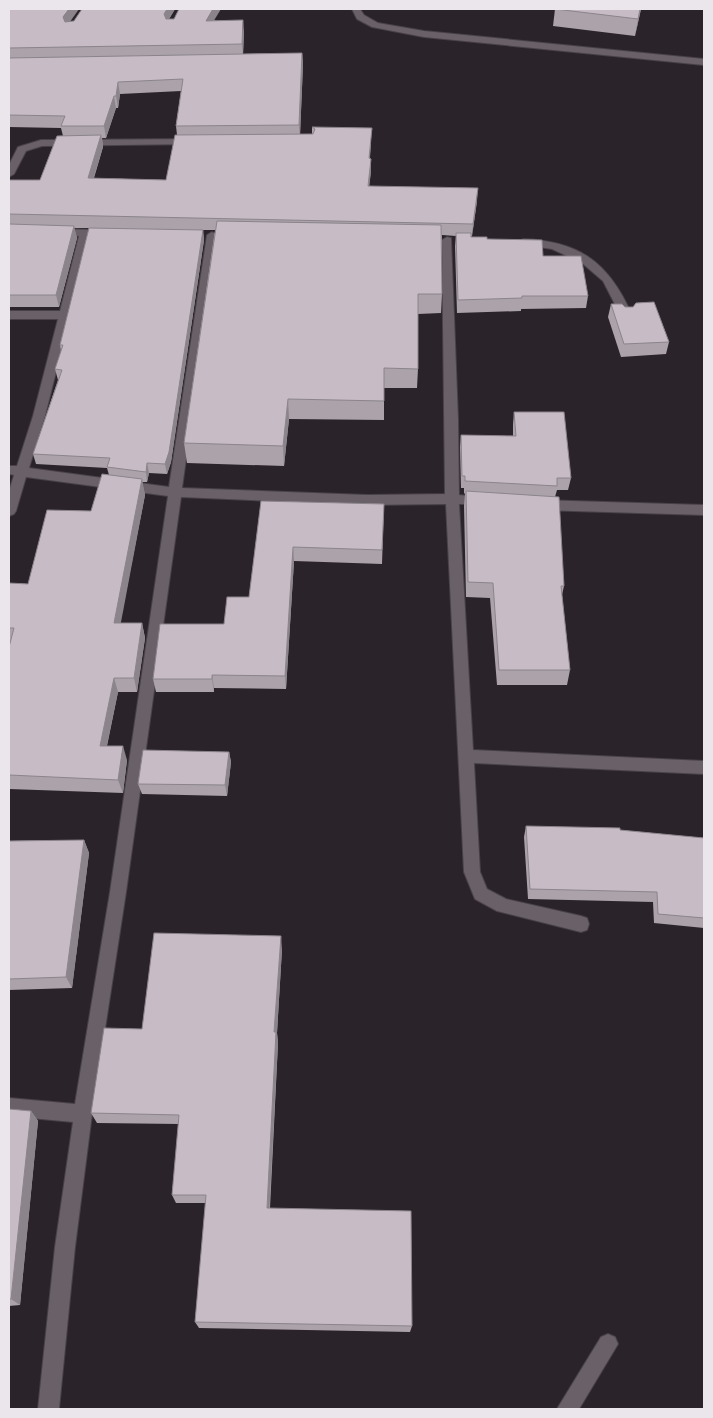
<svg xmlns="http://www.w3.org/2000/svg" width="713" height="1418" viewBox="0 0 713 1418" font-family="'Fira Sans',sans-serif">
	<style>
		.lines { fill: none; stroke-linecap: round; stroke-linejoin: round }
		.minor-casing { stroke: #484147; stroke-width: 2 }
		.minor { fill: #696068; fill-rule: evenodd }
		.wall { fill: #aba2aa; fill-rule: evenodd }
		.shaded-wall { fill: #8b848b }
		.building { fill: #c7bcc6; stroke: #8b848b }
	</style>
	<rect width="100%" height="100%" fill="#2b232a"/>
	<g class="lines">
		<defs>
			<g id="minor">
				<path d="M352,9H360L364,15L378,23L424,31L704,59V65L424,37L372,27L357,19Z"/>
				<path d="M193,139L198,142L197,144L42,146L26,151L14,174L9,177V165L18,147L41,140Z"/>
				<path d="M55,229L107,230L112,233L107,236H90L45,416L29,468L169,487L207,235L212,232L217,235L182,488L367,495L445,494L442,240L447,237L451,238L458,419L459,495L490,498L492,501L490,504H459L473,750L704,761V774L474,763L480,872L487,889L506,899L581,916L587,918L589,924L587,930L581,932L497,911L475,899L464,872L446,504L367,505L181,497L126,892L92,1114L75,1247L59,1409H38L55,1247L73,1122L9,1116V1098L75,1104L110,892L168,496L26,477L16,511L14,514L9,516V491L14,475L9,474V466H17L33,416L58,319H9V311H60L79,236L51,234L50,232Z"/>
				<path d="M523,239C580,241 609,263 632,315L630,318H622L603,281L582,263L552,249L519,244L518,242Z"/>
				<path d="M540,500L704,505V515L540,510L535,508L533,505L535,502Z"/>
				<path d="M608,1334L615,1337L618,1344L579,1409H557L601,1337Z"/>
			</g>
		</defs>
		<use href="#minor" class="minor-casing"/>
		<use href="#minor" class="minor"/>
	</g>
	<g class="wall">
		<path d="M9,9L70,21H74L82,9H175L169,19L214,20L244,31L243,54L302,53L303,64L300,134H312V127L371,140L370,158L371,171L369,186L477,201L472,236L471,237L487,239L543,256L588,296L586,308L521,309V311L457,313L455,246L456,236L442,235V294L441,313L418,314V369L417,388H384V420L289,419L284,466L187,463L184,443L215,230H203L204,240L171,462L167,474L149,473L147,482H142L145,495L120,623H142L145,638L137,692H118L107,746L127,760L123,793L9,789V647L10,642H9V583L28,584L91,511L109,475L107,468L36,464L33,454L58,380L55,369L61,351L60,345L89,228H74L77,238L59,307H9V180H40L63,136L61,128L9,127ZM181,91L176,126L177,135L166,180L94,178L103,147L102,138H106L116,108H118L120,94Z"/>
		<path d="M555,9H641L635,36L553,26Z"/>
		<path d="M611,304L625,307L669,342L666,354L621,357L608,317Z"/>
		<path d="M514,412L571,478L568,490H557L555,497L564,586L562,595L570,670L567,685H497L490,598L466,597L464,506L465,494L464,493V488H461L460,447L461,435L513,436V424Z"/>
		<path d="M261,501L384,504L382,564L294,561L286,689L214,688V692H156L153,679L224,624L249,597Z"/>
		<path d="M229,752L231,762L227,796L142,794L138,784Z"/>
		<path d="M526,826L620,830L704,838V928L654,923L653,902L528,899L524,837Z"/>
		<path d="M84,840L89,853L72,988L9,990V841Z"/>
		<path d="M282,949L277,1033L278,1043L270,1208L412,1326L410,1332L199,1328L195,1322L206,1203H176L172,1195L179,1124L97,1123L91,1113L142,1029Z"/>
		<path d="M9,1109L31,1111L38,1121L20,1305L9,1306Z"/>
	</g>
	<g class="shaded-wall">
		<path d="M69,9H79L65,29L63,17Z"/>
		<path d="M167,9H175L165,26L164,14Z"/>
		<path d="M213,9H221L207,32L206,21Z"/>
		<path d="M640,9H641L635,36L638,19Z"/>
		<path d="M243,20L244,31L243,56L242,44Z"/>
		<path d="M302,53L303,64L300,137L299,125Z"/>
		<path d="M118,82L120,94L118,108L116,96Z"/>
		<path d="M114,96L116,108L106,138L104,126Z"/>
		<path d="M372,128L371,140L369,171V158Z"/>
		<path d="M101,135L103,147L90,190L88,178Z"/>
		<path d="M371,159V171L368,198V186Z"/>
		<path d="M478,188L477,201L472,236L473,224Z"/>
		<path d="M74,226L77,238L59,307L56,295Z"/>
		<path d="M203,230L204,240L171,462L167,474L165,464Z"/>
		<path d="M288,399L289,419L284,466L283,446Z"/>
		<path d="M147,463L149,473L147,482L146,472Z"/>
		<path d="M142,479L145,495L118,638L114,623Z"/>
		<path d="M293,547L294,561L286,689L285,676Z"/>
		<path d="M142,623L145,638L137,692L134,678Z"/>
		<path d="M212,675L214,688V692L212,679Z"/>
		<path d="M114,678L118,692L104,759L100,746Z"/>
		<path d="M123,746L127,760L123,793L118,780Z"/>
		<path d="M229,752L231,762L227,796L225,785Z"/>
		<path d="M84,840L89,853L72,988L66,977Z"/>
		<path d="M281,936L282,949L277,1033L278,1043L269,1216L267,1208L274,1032Z"/>
		<path d="M31,1111L38,1121L20,1305L11,1299Z"/>
	</g>
	<g class="building">
		<path d="M9,9H69L63,17L65,22L74,21L82,9H167L164,14L166,19H174L179,9H213L206,21L243,20L242,44L9,48Z"/>
		<path d="M555,9H640L638,19Z"/>
		<path d="M302,53L299,125L176,126L183,79L118,82L116,96H114L104,126H61L65,116L9,115V58Z"/>
		<path d="M312,127L372,128L369,158L371,159L368,186L478,188L473,224L9,214V180H40L57,136L101,135L88,178L166,180L175,135L313,134L315,129Z"/>
		<path d="M217,221L441,225L442,294H418V369L384,368V401L288,399L283,446L184,443Z"/>
		<path d="M9,224L74,226L56,295H9Z"/>
		<path d="M89,228L203,230L169,452L165,464L147,463L146,472L107,467L110,458L33,454L62,370L55,369L63,345H60Z"/>
		<path d="M456,233H471V237H487V239L542,240L543,256H581L588,296H522V298L458,300Z"/>
		<path d="M654,302L669,342L624,344L611,304H622L625,307H633L636,303Z"/>
		<path d="M514,412H564L571,478H557V486L465,481V476H462L461,435L516,436Z"/>
		<path d="M102,474L142,479L114,623H142L134,678H114L100,746H123L118,780L9,775V647L14,628H9V583L28,584L47,510L91,511Z"/>
		<path d="M466,491L559,497L564,586H561L570,670H499L493,583L468,582Z"/>
		<path d="M261,501L384,504L382,550L293,547L285,676L212,675V679H153L160,624H224L227,597H249Z"/>
		<path d="M143,750L229,752L225,785L138,784Z"/>
		<path d="M526,826L620,828V830L704,838V918L658,914L657,892L530,889Z"/>
		<path d="M84,840L66,977L9,979V841Z"/>
		<path d="M154,933L281,936L274,1032H276L267,1208L411,1211L412,1326L195,1322L206,1195H172L179,1115L91,1113L104,1028L142,1029Z"/>
		<path d="M9,1109L31,1111L11,1299H9Z"/>
	</g>
	<rect width="713" height="1418" fill="none" stroke="#ebe6eb" stroke-width="20"/>
</svg>
